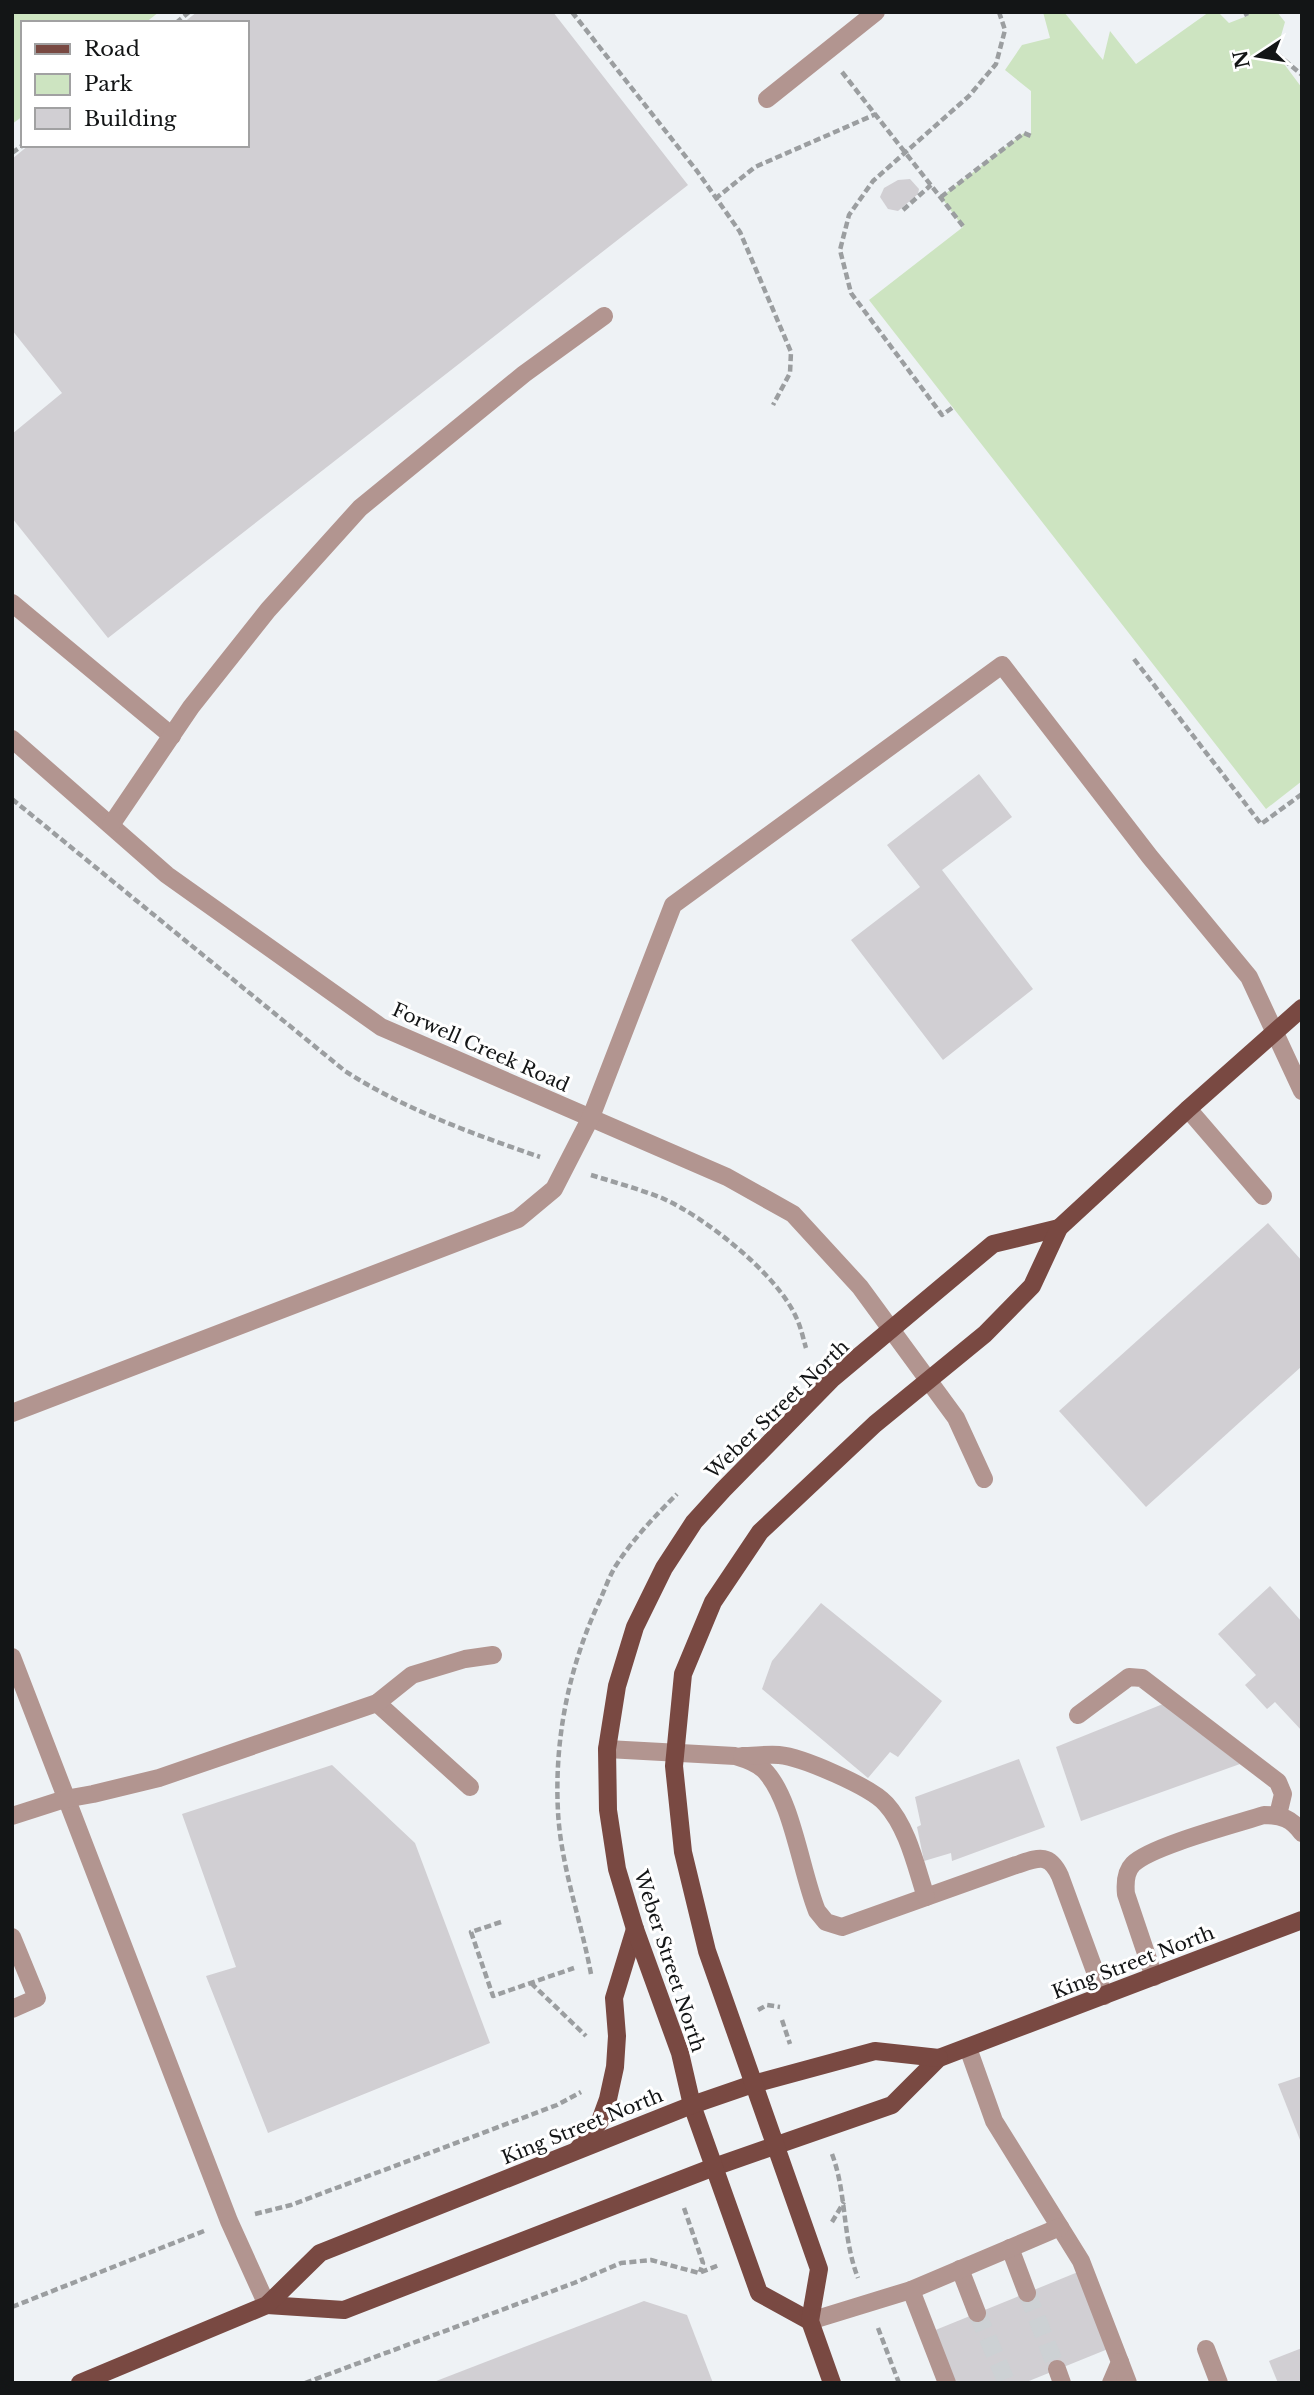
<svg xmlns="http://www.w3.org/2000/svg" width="1314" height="2395" viewBox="0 0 1314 2395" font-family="'Libre Baskerville',serif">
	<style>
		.green { fill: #cde4c1 }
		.building { fill: #d1cfd3 }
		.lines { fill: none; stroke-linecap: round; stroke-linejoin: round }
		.minor-tunnel { stroke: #cdd1d4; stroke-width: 18; stroke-dasharray: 18 9; stroke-linecap: butt }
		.path { stroke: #9b9ea0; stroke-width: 4.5; stroke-dasharray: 7 3.5; stroke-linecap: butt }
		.minor { stroke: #b29590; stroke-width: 18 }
		.major { stroke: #794942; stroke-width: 18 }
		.labels { text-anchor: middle; stroke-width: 6; stroke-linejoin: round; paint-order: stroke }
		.street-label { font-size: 19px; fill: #131516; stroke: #fff }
	</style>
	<rect width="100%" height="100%" fill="#eef2f5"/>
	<g class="green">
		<path d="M12,12H159L145,23H23V116L12,124Z"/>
		<path d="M1043,12H1064L1103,60L1110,31L1136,64L1209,12H1218L1229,23L1247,16L1251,12H1277L1285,22L1276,53L1302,88V781L1266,809L869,300L963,227L941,197L1024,133L1031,136V91L1005,70L1022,45L1050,38Z"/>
	</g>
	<g class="building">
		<path d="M197,12H553L688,185L108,638L12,518V434L62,393L12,330V159L29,145H247V23H183Z"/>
		<path d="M910,179L919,189L918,194L898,211L888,209L880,197L884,188L898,180Z"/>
		<path d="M979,774L1012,817L942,870L1033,989L943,1060L851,940L920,887L887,845Z"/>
		<path d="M1268,1223L1302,1261V1366L1146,1507L1059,1411Z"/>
		<path d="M1270,1586L1302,1622V1731L1275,1702L1267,1709L1245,1685L1256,1675L1218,1634Z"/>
		<path d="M821,1603L942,1701L898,1757L890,1752L868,1778L762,1689L772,1661Z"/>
		<path d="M1163,1704L1240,1764L1081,1821L1056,1747Z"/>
		<path d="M1019,1759L1045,1827L952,1861L951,1853L924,1861L917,1827L921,1825L915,1797Z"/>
		<path d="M332,1765L415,1843L490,2043L268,2133L206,1976L236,1967L182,1814Z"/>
		<path d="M1302,2076V2145L1278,2084Z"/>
		<path d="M1078,2272L1108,2349L1024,2383H954L933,2331Z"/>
		<path d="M644,2301L687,2315L713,2383H431Z"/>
		<path d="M1302,2348V2383H1278L1269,2361Z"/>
	</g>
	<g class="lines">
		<g class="minor-tunnel">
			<path d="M1027,2293L1057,2369"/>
			<path d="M977,2313L1007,2383"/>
		</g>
		<g class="path">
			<path d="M572,12L697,171L740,232L791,352L790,373L773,405"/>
			<path d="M1245,12L1247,16"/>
			<path d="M176,23L189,12"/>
			<path d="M1276,53L1302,75"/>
			<path d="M842,72L963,226"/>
			<path d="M12,153L23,145"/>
			<path d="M941,197L1024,133L1031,136"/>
			<path d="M715,199L755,167L876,114"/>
			<path d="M903,210L931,185"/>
			<path d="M952,408L942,415L851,293L840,250L849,215L873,181L969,96L996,64L1005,30L999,12"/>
			<path d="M1134,659L1261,824L1302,794"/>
			<path d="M12,799L345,1071C404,1109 473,1134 540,1157"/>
			<path d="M591,1175C614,1182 639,1189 662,1198C705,1217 777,1274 796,1317C801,1327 803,1338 806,1348"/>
			<path d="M501,1922L471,1932L493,1996L574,1968"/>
			<path d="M591,1974C581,1920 561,1867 558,1812C554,1739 569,1666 600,1600C605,1589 609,1577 615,1567C632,1540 655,1516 677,1494"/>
			<path d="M531,1983L586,2036"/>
			<path d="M758,2010L767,2005L780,2007"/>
			<path d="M782,2020L790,2044"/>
			<path d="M832,2154C847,2194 842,2237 858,2278"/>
			<path d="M684,2208L703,2263L700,2272"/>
			<path d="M255,2214L291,2205L557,2105L581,2092"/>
			<path d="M832,2222L844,2202"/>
			<path d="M12,2307L204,2231"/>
			<path d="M878,2328L899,2383"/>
			<path d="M305,2383L574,2283L621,2263L651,2260L699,2273L719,2265"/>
		</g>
		<g class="minor">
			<path d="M767,99L876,12"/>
			<path d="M12,603L172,736"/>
			<path d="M12,739L167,875L381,1027L727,1177L793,1214L860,1287L956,1418L984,1479"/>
			<path d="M111,825L191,707L268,610L360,508L524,374L604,316"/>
			<path d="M1188,1109L1263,1196"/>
			<path d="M12,1413L518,1219L554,1189L591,1117L673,905L1002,665L1150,857L1249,977L1302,1091"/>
			<path d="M12,1657L229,2221L267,2305"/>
			<path d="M377,1703L470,1787"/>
			<path d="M1078,1715L1129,1677L1142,1678L1278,1782L1283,1794L1278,1815"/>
			<path d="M607,1749L735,1756C745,1759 756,1762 764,1770C792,1798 801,1872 817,1911L826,1922L842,1927L1016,1865C1038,1858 1049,1852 1060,1876L1104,1996"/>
			<path d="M742,1756C754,1756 767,1754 779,1755C802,1757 871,1787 886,1804C908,1828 916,1867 926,1897"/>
			<path d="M12,1816L65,1799L93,1794L159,1778L377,1703L412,1675L465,1659L493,1655"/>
			<path d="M12,1937L37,1998L12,2009"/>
			<path d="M1154,1977L1126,1894C1125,1884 1125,1872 1133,1864C1151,1846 1236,1824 1264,1815C1282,1815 1292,1819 1302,1833"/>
			<path d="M968,2048L994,2121L1081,2261L1120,2362L1111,2383"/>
			<path d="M1010,2248L1027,2293"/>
			<path d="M960,2269L977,2313"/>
			<path d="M911,2290L1060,2227"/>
			<path d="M810,2321L911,2290L947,2383"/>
			<path d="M1206,2349L1219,2383"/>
			<path d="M1120,2362L1128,2383"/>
			<path d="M1057,2369L1062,2383"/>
		</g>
		<g class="major">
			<path d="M578,2149L600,2121L608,2099L615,2067L617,2036L614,1998L635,1929"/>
			<path d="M267,2305L344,2310L714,2167L892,2105L939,2058L1302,1920"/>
			<path d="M810,2321L759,2293L692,2105L680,2053L635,1929L617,1869L608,1810L607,1749L617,1686L635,1627L664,1568L694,1522L723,1490L833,1378L993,1244L1059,1228"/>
			<path d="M80,2383L267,2305L320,2253L692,2105L753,2084L875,2051L939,2058"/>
			<path d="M832,2383L810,2321L819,2269L707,1951L683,1852L674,1766L683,1674L713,1602L760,1532L875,1424L985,1334L1032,1286L1059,1228L1188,1109L1302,1008"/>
		</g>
	</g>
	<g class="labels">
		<g class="street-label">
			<text transform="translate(481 1047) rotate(24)" y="7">Forwell Creek Road</text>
			<text transform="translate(777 1409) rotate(-44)" y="7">Weber Street North</text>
			<text transform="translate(670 1961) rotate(72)" y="7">Weber Street North</text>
			<text transform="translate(1133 1962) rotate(-21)" y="7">King Street North</text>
			<text transform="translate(582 2126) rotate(-22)" y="7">King Street North</text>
		</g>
	</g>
	<rect width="1314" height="2395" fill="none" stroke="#131516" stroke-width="28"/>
	<rect x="21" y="21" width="228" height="126" fill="#ffffff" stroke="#a1a1a2" stroke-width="2"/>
	<rect x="35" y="44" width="35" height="10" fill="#794942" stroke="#a1a1a2" stroke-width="2"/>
	<text x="84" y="56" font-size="21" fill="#131516">Road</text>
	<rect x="35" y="74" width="35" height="21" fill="#cde4c1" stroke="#a1a1a2" stroke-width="2"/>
	<text x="84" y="91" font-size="21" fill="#131516">Park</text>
	<rect x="35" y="108" width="35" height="21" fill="#d1cfd3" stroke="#a1a1a2" stroke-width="2"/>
	<text x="84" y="126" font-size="21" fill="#131516">Building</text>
	<g transform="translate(1258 56) rotate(258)" stroke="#ffffff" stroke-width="5" paint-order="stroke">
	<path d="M0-5L12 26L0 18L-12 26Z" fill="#131516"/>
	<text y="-10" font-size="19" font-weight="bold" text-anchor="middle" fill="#131516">N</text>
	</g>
</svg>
